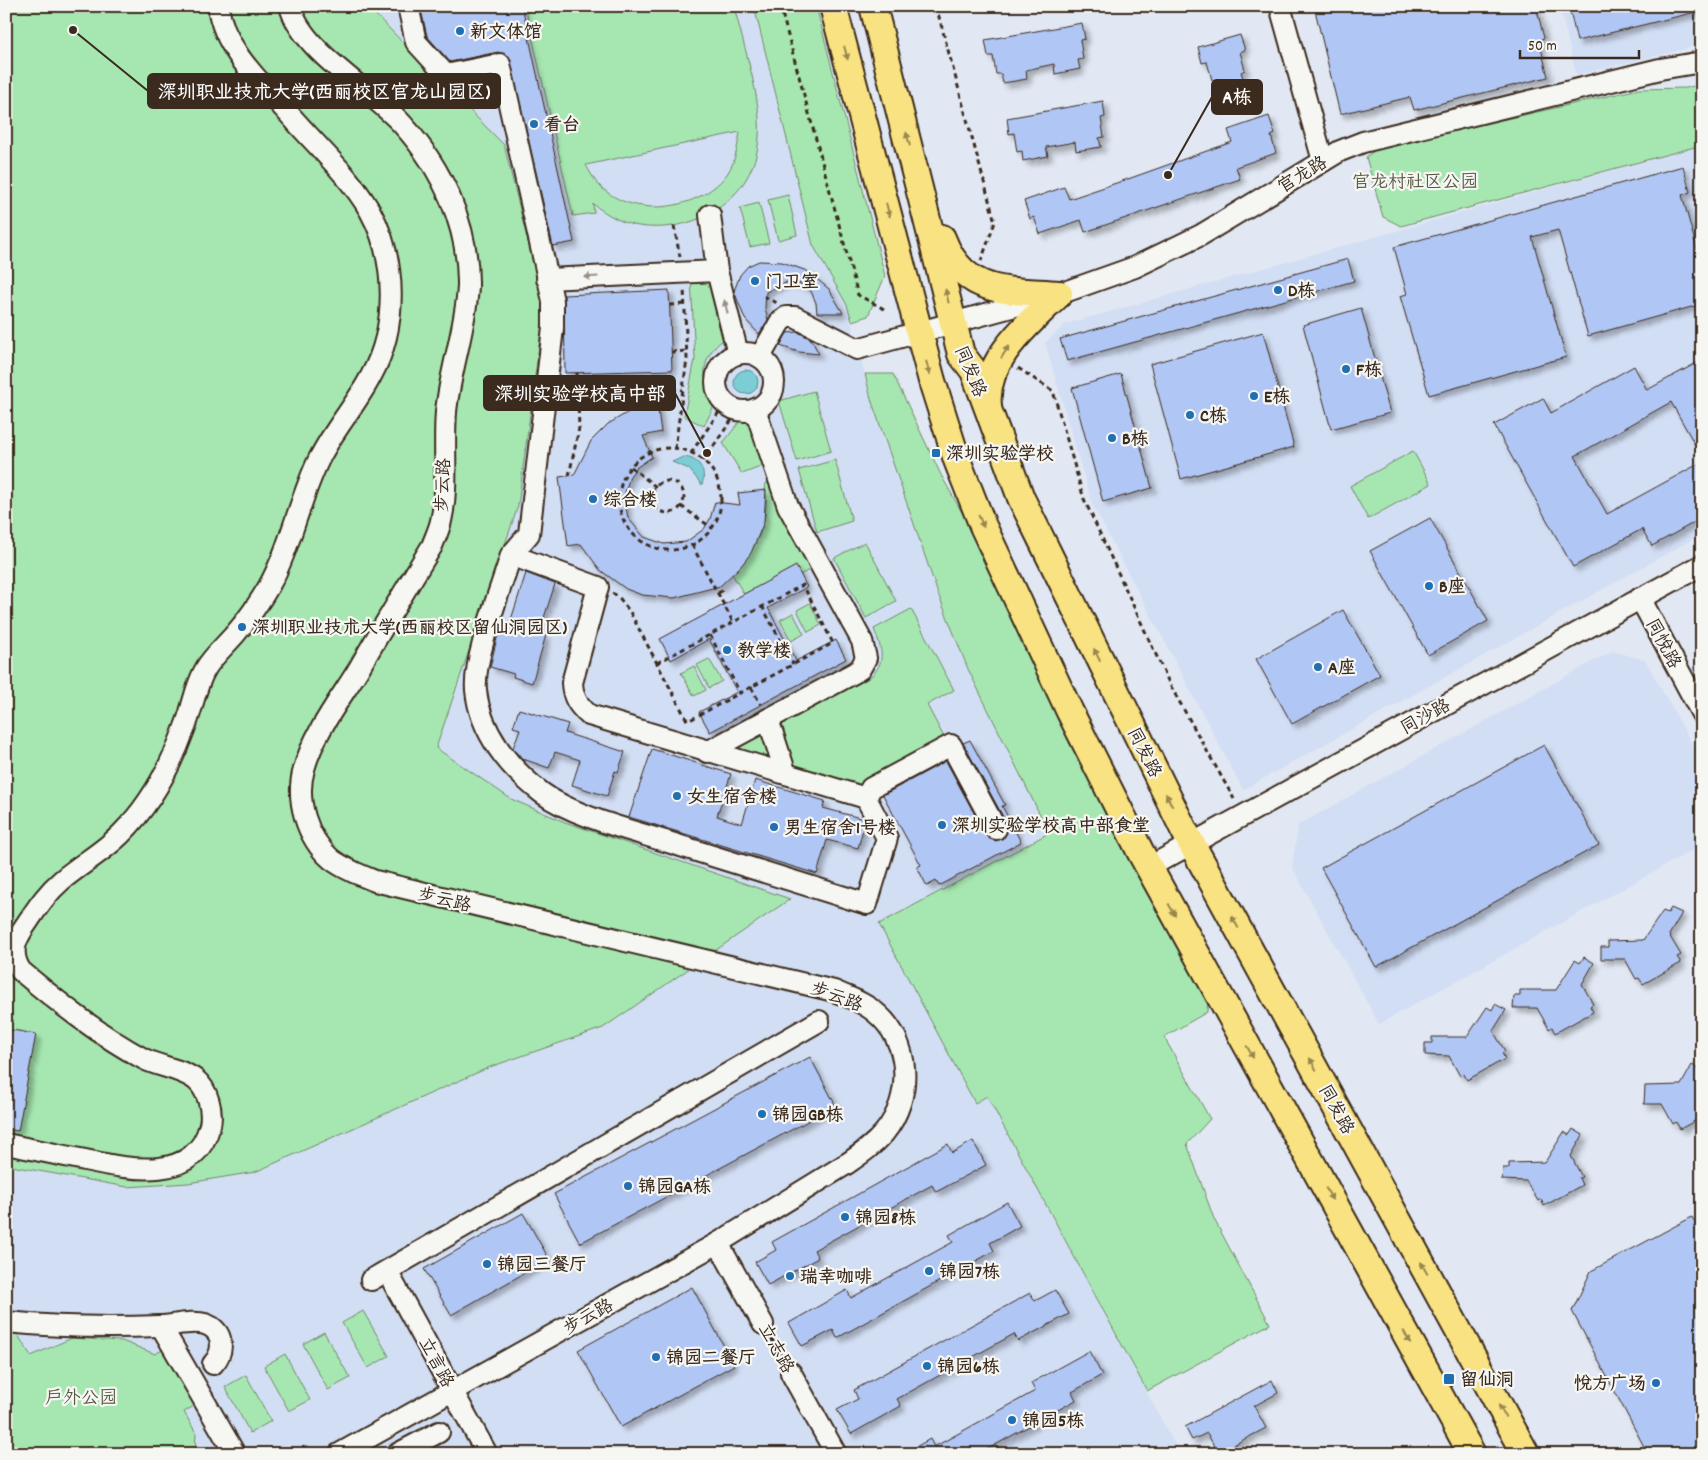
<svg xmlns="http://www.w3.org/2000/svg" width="1708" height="1460" viewBox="0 0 1708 1460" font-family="Dekko,'LXGW WenKai TC',sans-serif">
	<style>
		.built { fill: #d2def4 }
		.green { fill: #a6e7b1; stroke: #708868; fill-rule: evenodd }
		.water { fill: #7ccdd5; stroke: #628c8c }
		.building { fill: #b0c6f5; stroke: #3b2a1e; filter: url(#shadow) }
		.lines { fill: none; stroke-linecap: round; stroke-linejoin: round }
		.minor-casing { stroke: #3b2a1e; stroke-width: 24 }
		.major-casing { stroke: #3b2a1e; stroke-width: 30 }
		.path { stroke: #3b2a1e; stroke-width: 3; stroke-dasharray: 5 4; stroke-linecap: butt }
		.minor { stroke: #f6f6f2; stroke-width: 20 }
		.major { stroke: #f8e281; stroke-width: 26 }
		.oneway { fill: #9a8650 }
		.oneway2 { fill: #989088 }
		.poi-dot { fill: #1f6fb2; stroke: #f6f6f2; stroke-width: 2 }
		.labels { text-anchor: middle; stroke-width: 4.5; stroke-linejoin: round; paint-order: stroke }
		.poi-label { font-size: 18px; font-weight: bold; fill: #3b2a1e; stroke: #f6f6f2; text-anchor: start }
		.street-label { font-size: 18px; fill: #3b2a1e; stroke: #f6f6f2 }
		.park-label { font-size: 18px; fill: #565943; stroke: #f6f6f2 }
		.leader { fill: none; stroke: #3b2a1e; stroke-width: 2 }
		.callout-dot { fill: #3b2a1e; stroke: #f6f6f2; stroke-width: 2 }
		.callout { fill: #3b2a1e; stroke: #3b2a1e; stroke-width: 2 }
		.callout-label { font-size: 19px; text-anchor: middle; font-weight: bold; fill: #fff }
	</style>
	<defs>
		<filter id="shadow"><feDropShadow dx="4.5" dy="4.5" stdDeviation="2.5" flood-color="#0004"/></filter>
	</defs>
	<rect width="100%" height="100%" fill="#e1e8f3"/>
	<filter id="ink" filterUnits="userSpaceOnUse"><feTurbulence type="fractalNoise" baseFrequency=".02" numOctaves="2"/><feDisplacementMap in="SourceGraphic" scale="10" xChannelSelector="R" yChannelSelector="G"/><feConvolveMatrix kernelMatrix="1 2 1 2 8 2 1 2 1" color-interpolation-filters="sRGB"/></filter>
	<g filter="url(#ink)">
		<g class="built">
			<path d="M6,6H754L813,245L847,305L871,399L937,591L968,669L1049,833L880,924L975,1102L987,1096L1180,1454H6Z"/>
			<path d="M1560,6H1702V45L1576,75Z"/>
			<path d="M1702,145V534L1243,790L1092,504L1045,343L1066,324Z"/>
			<path d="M1612,651L1645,660L1702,762V845L1379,1024L1292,867L1298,825Z"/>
		</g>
		<g class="green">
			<path d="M6,6H367L504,145L544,307L518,506L436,748L511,799L565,822L790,899L603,1028L490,1067L255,1172L188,1183L127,1187L6,1165Z"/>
			<path d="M525,6H734C743,45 762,98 759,137C755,200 693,237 633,225C618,221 605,213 593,204L594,213L573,216ZM740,132C737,149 735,166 723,179C694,211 633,218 601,187C595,182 590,172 586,165Z"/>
			<path d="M754,6H816L885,276L868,316L852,321L847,305L813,245Z"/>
			<path d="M1702,84V145L1401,226L1383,217L1366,157L1378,148L1639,89L1686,88Z"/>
			<path d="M788,195L797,235L778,240L768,200Z"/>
			<path d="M759,203L769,243L750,247L740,208Z"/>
			<path d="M691,278H707L723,340C700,357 700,381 716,402L704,426L684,416L695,359Z"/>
			<path d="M865,374H893L941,475L979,543L1208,997L1207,1012L1164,1037L1210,1119L1187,1144L1214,1219L1270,1324L1147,1391L987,1096L975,1103L879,924L1049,833L968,669L937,591L871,399Z"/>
			<path d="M814,391L831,451L797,461L779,401Z"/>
			<path d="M740,421L753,424L768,464L742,474L723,443Z"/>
			<path d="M1413,451L1431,484L1368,519L1350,486Z"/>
			<path d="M835,460L852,521L817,532L799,470Z"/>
			<path d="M765,483L772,484L813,568L800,575L744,594L732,574C758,545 770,523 765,483Z"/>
			<path d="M865,542L896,601L866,618L834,558Z"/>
			<path d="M810,603L821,625L808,632L797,610Z"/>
			<path d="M911,609L954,690L927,705L946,741L860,788L799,770L789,761L780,731L783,724L869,678C887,662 882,650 874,629Z"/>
			<path d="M793,613L804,634L791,641L780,620Z"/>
			<path d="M709,659L722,681L709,688L697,665Z"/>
			<path d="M694,666L706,690L694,696L681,673Z"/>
			<path d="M761,735L764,736L770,759L738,751L739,746Z"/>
			<path d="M363,1311L389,1356L368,1368L342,1323Z"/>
			<path d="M16,1332L31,1356L72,1338L122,1341L155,1354L173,1344L204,1400L184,1412L196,1433L195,1454H6V1336Z"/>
			<path d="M324,1332L350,1378L328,1390L303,1344Z"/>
			<path d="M285,1354L310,1400L289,1411L264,1366Z"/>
			<path d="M246,1375L271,1421L250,1433L225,1387Z"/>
		</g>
		<g class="water">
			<circle cx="746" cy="382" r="12"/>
			<path d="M683,457C699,458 707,470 702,485L689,469L672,462Z"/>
		</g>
		<g class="building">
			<path d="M420,6H522L574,242L553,246L509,56L498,52L450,62L427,36Z"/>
			<path d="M1314,6H1536L1544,38L1539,40L1548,77L1414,110L1410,97L1340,114Z"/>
			<path d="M1569,6H1700V11L1577,41Z"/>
			<path d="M1082,23L1085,39L1080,40L1083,59L1078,60L1080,69L1055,74L1054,64L1026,70L1027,79L1003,83L1001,74H996L993,56H988L985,40Z"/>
			<path d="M1240,35L1245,50L1240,52L1245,70L1241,72L1244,81L1219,88L1217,79L1212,80L1207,62L1202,63L1198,47Z"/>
			<path d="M1103,101L1105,117L1101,118L1104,137L1099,138L1101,147L1076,151L1075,142L1046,147L1048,156L1023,161L1022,151L1017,152L1014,133L1009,134L1007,118Z"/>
			<path d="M1269,116L1275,134L1271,136L1276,153L1236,167L1240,179L1085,232L1081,220L1040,234L1034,217L1030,219L1024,201L1064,187L1069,199L1128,179L1232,142L1228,130Z"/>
			<path d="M1683,166L1690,192L1682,195L1702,268V304L1588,336L1558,230L1532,237L1566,357L1429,395L1400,296L1407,294L1394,247Z"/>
			<path d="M1348,259L1354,281L1067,361L1060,339Z"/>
			<path d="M759,261L782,262L807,271L829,289L843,313H817L816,303L811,291L801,284L787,282L766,292L765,308L768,320L759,334L745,319L734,291L740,275L748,266Z"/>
			<path d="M669,290L672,370L565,373L564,295Z"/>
			<path d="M1361,308L1390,413L1331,429L1303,325Z"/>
			<path d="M798,332L811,339L819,354L799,352L780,346L787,333Z"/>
			<path d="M1263,332L1294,447L1181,479L1150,364Z"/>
			<path d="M1702,360V457L1671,402L1575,456L1607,514L1702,462V518L1652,546L1642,529L1573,567L1494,425L1543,398L1551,413L1634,366L1647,390Z"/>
			<path d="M1121,374L1152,488L1103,502L1072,388Z"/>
			<path d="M657,403L661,432L643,436L652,457L637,467L630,476L624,496L628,518L644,537L664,544L686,542L704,529L710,519L715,502L740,505L738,493L766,490L764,522L751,553L741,566L720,586L674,598L642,595L626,589L600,570L581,544L568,546L559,477L574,475L591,441L608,424L632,410Z"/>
			<path d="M1430,518L1488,621L1428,655L1370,551Z"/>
			<path d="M796,566L807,587L768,608L796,661L836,640L846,659L710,732L699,712L737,692L709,639L671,660L660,639Z"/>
			<path d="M526,573L555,584L539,633L546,635L532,683L513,677L514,674L490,667L500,626L508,629Z"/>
			<path d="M1343,610L1380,675L1292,724L1256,659Z"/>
			<path d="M519,709L568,724L565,733L625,752L618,772L615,771L607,796L572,785L580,760L555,752L549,768L523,759L513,748L520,729L513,727Z"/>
			<path d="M970,740L1005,805L1002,806L1021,842L939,886L936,881L927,886L917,867L921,865L883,795L946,761L986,835L995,841L1002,839L1008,830L1007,824L963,743Z"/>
			<path d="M1544,745L1599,845L1376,967L1321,868Z"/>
			<path d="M652,749L731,774L717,816L742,824L755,780L825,801L823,808L864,819L865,822L858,848L827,840L817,874L629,817Z"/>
			<path d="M1671,908L1682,913L1669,935L1681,955L1677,957L1681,963L1643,984L1639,978L1636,979L1625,959H1601V947H1608V941L1643,940L1663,911L1668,913Z"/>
			<path d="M1584,957L1594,963L1582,984L1593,1004L1590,1006L1593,1012L1555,1033L1552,1027L1549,1029L1537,1008H1513L1514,996H1520V990H1556L1575,960L1580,963Z"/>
			<path d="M1495,1004L1506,1010L1493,1031L1505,1051L1502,1053L1505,1059L1467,1080L1464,1074L1460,1076L1449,1056L1425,1055V1043H1432V1037H1467L1487,1007L1492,1010Z"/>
			<path d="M6,1029L36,1034L18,1131L6,1129Z"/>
			<path d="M810,1057L836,1106L580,1243L554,1194Z"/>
			<path d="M1692,1065L1702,1070V1117L1680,1129L1676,1122L1673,1124L1662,1104H1644L1645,1086L1681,1085Z"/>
			<path d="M1573,1129L1583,1135L1571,1156L1582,1177L1579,1178L1582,1185L1544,1206L1541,1199L1538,1201L1526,1181L1502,1180L1503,1168H1509V1163L1545,1162L1564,1132L1569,1135Z"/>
			<path d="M973,1141L986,1165L936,1192L932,1185L814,1250L818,1258L768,1285L755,1262L776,1250L772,1242L948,1144L952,1153Z"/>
			<path d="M1007,1202L1020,1226L990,1243L994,1251L837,1338L833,1330L802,1346L789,1323L847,1290L851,1298L953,1242L949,1235Z"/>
			<path d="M523,1213L549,1259L451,1315L424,1269Z"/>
			<path d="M1692,1217L1702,1235V1454H1648L1572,1311L1591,1271Z"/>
			<path d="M692,1287L734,1365L621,1427L578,1350Z"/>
			<path d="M1055,1290L1069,1314L1018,1341L1014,1334L897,1399L901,1406L851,1434L837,1410L858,1399L854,1390L1030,1293L1035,1301Z"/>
			<path d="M1089,1351L1102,1375L1072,1392L1076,1400L979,1454H903L930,1439L934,1447L1035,1391L1031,1383Z"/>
			<path d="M1272,1380L1278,1393L1254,1406L1266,1428L1218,1453L1207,1433L1192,1440L1185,1427Z"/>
		</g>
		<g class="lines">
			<defs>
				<g id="minor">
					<path d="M290,6C302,52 371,89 403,125C442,168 469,226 468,286C466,328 450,370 446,412C443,448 449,487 441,521C439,530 435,538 432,546C407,587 382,628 358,670C339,701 314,733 304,769C295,800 307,838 331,859C344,869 360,875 375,881L834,991C848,997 863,1002 875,1012C912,1042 913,1098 884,1133C873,1146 861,1154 848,1163L718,1243L339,1454"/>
					<path d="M408,6L416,42L446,75L500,64L553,301V328L529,534L511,555"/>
					<path d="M1280,6L1323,161"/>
					<path d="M710,215L717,271"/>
					<path d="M547,279L717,271L738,354"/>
					<circle cx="745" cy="382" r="29"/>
					<path d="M760,357L780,322L786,317H795L857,349L1059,294L1135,267L1201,235L1340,151L1363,142L1660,69L1702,62"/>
					<path d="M511,555L598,587L572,683C573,698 578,705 589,715L866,798L887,838L867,904C800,883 734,863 668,842C630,830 573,816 542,793C509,768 480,732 476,690C473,658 501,589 511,555Z"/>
					<path d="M1640,598L1702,714"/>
					<path d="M768,719L786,774"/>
					<path d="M707,752L854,673L860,669L866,658L862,641L788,506L755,409"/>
					<path d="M866,798L871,788L951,745L996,829"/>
					<path d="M1149,867L1702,565"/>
					<path d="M6,1144C31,1149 56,1154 80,1159C124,1168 195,1186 210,1125C213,1111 208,1090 196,1080C182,1069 160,1067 144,1059C99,1035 59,1003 21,971C8,951 17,937 29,920C39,905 48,892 62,880C81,864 103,852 121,834C150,805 171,766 185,727C193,708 195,686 206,668C214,655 226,645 236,633C248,619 259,603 269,586C291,546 299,500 319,459C334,429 356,405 371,376C398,327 397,260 370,211C351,178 322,151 297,123C268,89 224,53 218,6"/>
					<path d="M718,1243L763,1324"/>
					<path d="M387,1271L487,1454"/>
					<path d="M371,1280L819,1021"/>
					<path d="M6,1322C57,1327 108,1328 159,1326C173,1326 192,1320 205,1324C224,1330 225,1351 213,1364"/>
					<path d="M161,1326L235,1454"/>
					<path d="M791,1373L836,1454"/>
					<path d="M397,1454L439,1432"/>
				</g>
				<g id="major">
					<path d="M833,6L932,381L957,460L983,526L1070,712L1141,853L1472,1454"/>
					<path d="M873,6L961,354L974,371L1021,498L1184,830L1526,1454"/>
					<path d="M942,238C964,296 1006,290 1059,294"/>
					<path d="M988,406C983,359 1030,323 1059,294"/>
				</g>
			</defs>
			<use href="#minor" class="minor-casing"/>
			<use href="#major" class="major-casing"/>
			<g class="path">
				<path d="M780,6L858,295L884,309"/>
				<path d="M936,6L995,222L981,261"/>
				<path d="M674,226L680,257"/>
				<path d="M764,296L777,303"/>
				<path d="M670,305L685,304"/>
				<path d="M671,352L687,351"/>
				<path d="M1018,368L1053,391L1084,499L1170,685L1234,799"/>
				<path d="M578,391L617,394L630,384L637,389L683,390"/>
				<circle cx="670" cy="499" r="51"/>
				<path d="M675,449L687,359L684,288"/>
				<path d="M691,453L725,403"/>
				<path d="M703,461L738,411"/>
				<path d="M631,467L656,487"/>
				<path d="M569,476L579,428L577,373"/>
				<circle cx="668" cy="497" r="16"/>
				<path d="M681,506L712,528"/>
				<path d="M692,545L733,622"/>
				<path d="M612,593L618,596L630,612L688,722"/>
				<path d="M718,593L726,589"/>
				<path d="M762,606L793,664"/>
				<path d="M710,635L740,693"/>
				<path d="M657,663L803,585L833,643L688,721"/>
				<path d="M751,687L761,705"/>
				<path d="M771,1338L783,1359"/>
			</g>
			<use href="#minor" class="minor"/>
			<use href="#major" class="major"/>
		</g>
		<defs><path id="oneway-solid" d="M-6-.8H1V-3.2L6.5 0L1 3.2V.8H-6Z" transform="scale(1.25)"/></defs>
		<g class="oneway">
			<use href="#oneway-solid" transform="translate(846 53) rotate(75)"/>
			<use href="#oneway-solid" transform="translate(908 139) rotate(-105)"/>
			<use href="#oneway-solid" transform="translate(888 210) rotate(75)"/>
			<use href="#oneway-solid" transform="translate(947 296) rotate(-103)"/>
			<use href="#oneway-solid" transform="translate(1005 352) rotate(-58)"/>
			<use href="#oneway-solid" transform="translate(928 368) rotate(75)"/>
			<use href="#oneway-solid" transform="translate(981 521) rotate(67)"/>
			<use href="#oneway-solid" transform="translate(1097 655) rotate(-116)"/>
			<use href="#oneway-solid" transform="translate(1169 800) rotate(-117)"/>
			<use href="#oneway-solid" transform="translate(1172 910) rotate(61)"/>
			<use href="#oneway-solid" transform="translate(1235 922) rotate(-119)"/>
			<use href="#oneway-solid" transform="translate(1250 1052) rotate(61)"/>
			<use href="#oneway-solid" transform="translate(1313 1064) rotate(-119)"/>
			<use href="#oneway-solid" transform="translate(1329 1194) rotate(61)"/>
			<use href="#oneway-solid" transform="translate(1424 1268) rotate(-119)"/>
			<use href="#oneway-solid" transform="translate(1407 1337) rotate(61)"/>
			<use href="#oneway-solid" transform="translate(1502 1411) rotate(-119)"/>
		</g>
		<g class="oneway2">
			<use href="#oneway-solid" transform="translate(591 277) rotate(177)"/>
			<use href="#oneway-solid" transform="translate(726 307) rotate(-104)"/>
		</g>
	</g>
	<g class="poi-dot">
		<circle cx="460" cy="31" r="5"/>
		<circle cx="534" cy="124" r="5"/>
		<circle cx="755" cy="281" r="5"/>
		<circle cx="1278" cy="290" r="5"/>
		<circle cx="1346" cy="369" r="5"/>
		<circle cx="1254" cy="396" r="5"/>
		<circle cx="1190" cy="415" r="5"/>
		<circle cx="1112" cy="438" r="5"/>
		<rect x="931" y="448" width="10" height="10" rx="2.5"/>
		<circle cx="593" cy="499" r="5"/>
		<circle cx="1429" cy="586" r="5"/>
		<circle cx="242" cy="627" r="5"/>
		<circle cx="727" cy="650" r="5"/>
		<circle cx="1318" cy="667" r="5"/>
		<circle cx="677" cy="796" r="5"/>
		<circle cx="942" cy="825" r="5"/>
		<circle cx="774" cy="827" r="5"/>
		<circle cx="762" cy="1114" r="5"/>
		<circle cx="628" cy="1186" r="5"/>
		<circle cx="845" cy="1217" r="5"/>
		<circle cx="487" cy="1264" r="5"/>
		<circle cx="929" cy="1271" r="5"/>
		<circle cx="790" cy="1276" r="5"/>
		<circle cx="656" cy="1357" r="5"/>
		<circle cx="927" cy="1366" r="5"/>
		<rect x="1443" y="1373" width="12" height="12" rx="2.5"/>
		<circle cx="1656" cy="1383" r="5"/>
		<circle cx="1012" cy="1420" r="5"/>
	</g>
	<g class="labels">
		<g class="poi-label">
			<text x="470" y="37">新文体馆</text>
			<text x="544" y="130">看台</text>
			<text x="765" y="287">门卫室</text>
			<text x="1288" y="296">D栋</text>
			<text x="1356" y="375">F栋</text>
			<text x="1264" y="402">E栋</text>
			<text x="1200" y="421">C栋</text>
			<text x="1122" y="444">B栋</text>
			<text x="946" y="459">深圳实验学校</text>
			<text x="603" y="505">综合楼</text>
			<text x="1439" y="592">B座</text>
			<text x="252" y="633">深圳职业技术大学(西丽校区留仙洞园区)</text>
			<text x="737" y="656">教学楼</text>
			<text x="1328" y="673">A座</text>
			<text x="687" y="802">女生宿舍楼</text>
			<text x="952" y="831">深圳实验学校高中部食堂</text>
			<text x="784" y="833">男生宿舍1号楼</text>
			<text x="772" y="1120">锦园GB栋</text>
			<text x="638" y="1192">锦园GA栋</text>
			<text x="855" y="1223">锦园8栋</text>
			<text x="497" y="1270">锦园三餐厅</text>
			<text x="939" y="1277">锦园7栋</text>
			<text x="800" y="1282">瑞幸咖啡</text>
			<text x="666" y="1363">锦园二餐厅</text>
			<text x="937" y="1372">锦园6栋</text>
			<text x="1460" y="1385">留仙洞</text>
			<text x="1646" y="1389" text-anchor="end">悦方广场</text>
			<text x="1022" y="1426">锦园5栋</text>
		</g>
		<g class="street-label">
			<text transform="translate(1302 174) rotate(-31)" y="6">官龙路</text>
			<text transform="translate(971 371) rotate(67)" y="6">同发路</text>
			<text transform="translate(442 485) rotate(-87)" y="6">步云路</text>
			<text transform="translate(1664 643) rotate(62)" y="6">同悦路</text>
			<text transform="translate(1425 716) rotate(-29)" y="6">同沙路</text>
			<text transform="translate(1145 752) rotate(63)" y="6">同发路</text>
			<text transform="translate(445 899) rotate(14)" y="6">步云路</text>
			<text transform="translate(837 996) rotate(21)" y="6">步云路</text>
			<text transform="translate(1337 1109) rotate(61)" y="6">同发路</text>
			<text transform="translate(588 1316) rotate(-29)" y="6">步云路</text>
			<text transform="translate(777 1348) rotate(61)" y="6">立志路</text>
			<text transform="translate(437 1362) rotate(62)" y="6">立言路</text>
		</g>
		<g class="park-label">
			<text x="1415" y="187">官龙村社区公园</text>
			<text x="81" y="1403">户外公园</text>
		</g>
	</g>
	<path class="leader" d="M73 30L148 91M1168 175L1212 97M707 453L675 393"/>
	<g class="callout-dot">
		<circle cx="73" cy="30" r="5"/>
		<circle cx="1168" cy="175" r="5"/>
		<circle cx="707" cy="453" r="5"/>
	</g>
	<g class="callout">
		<rect x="148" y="74" width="352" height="34" rx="5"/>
		<rect x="1212" y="80" width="50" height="34" rx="5"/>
		<rect x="484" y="376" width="191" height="34" rx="5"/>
	</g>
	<g class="callout-label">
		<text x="324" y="98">深圳职业技术大学(西丽校区官龙山园区)</text>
		<text x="1237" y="103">A栋</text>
		<text x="580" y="400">深圳实验学校高中部</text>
	</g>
	<rect width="1708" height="1460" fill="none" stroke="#f6f6f2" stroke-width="25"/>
	<rect x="12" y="12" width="1683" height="1435" fill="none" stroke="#3b2a1e" stroke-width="2" filter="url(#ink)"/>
	<path d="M1520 50v8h119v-8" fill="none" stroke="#3b2a1e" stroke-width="2.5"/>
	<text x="1528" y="50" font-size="15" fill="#3b2a1e" stroke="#f6f6f2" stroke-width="4" paint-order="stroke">50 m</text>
</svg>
